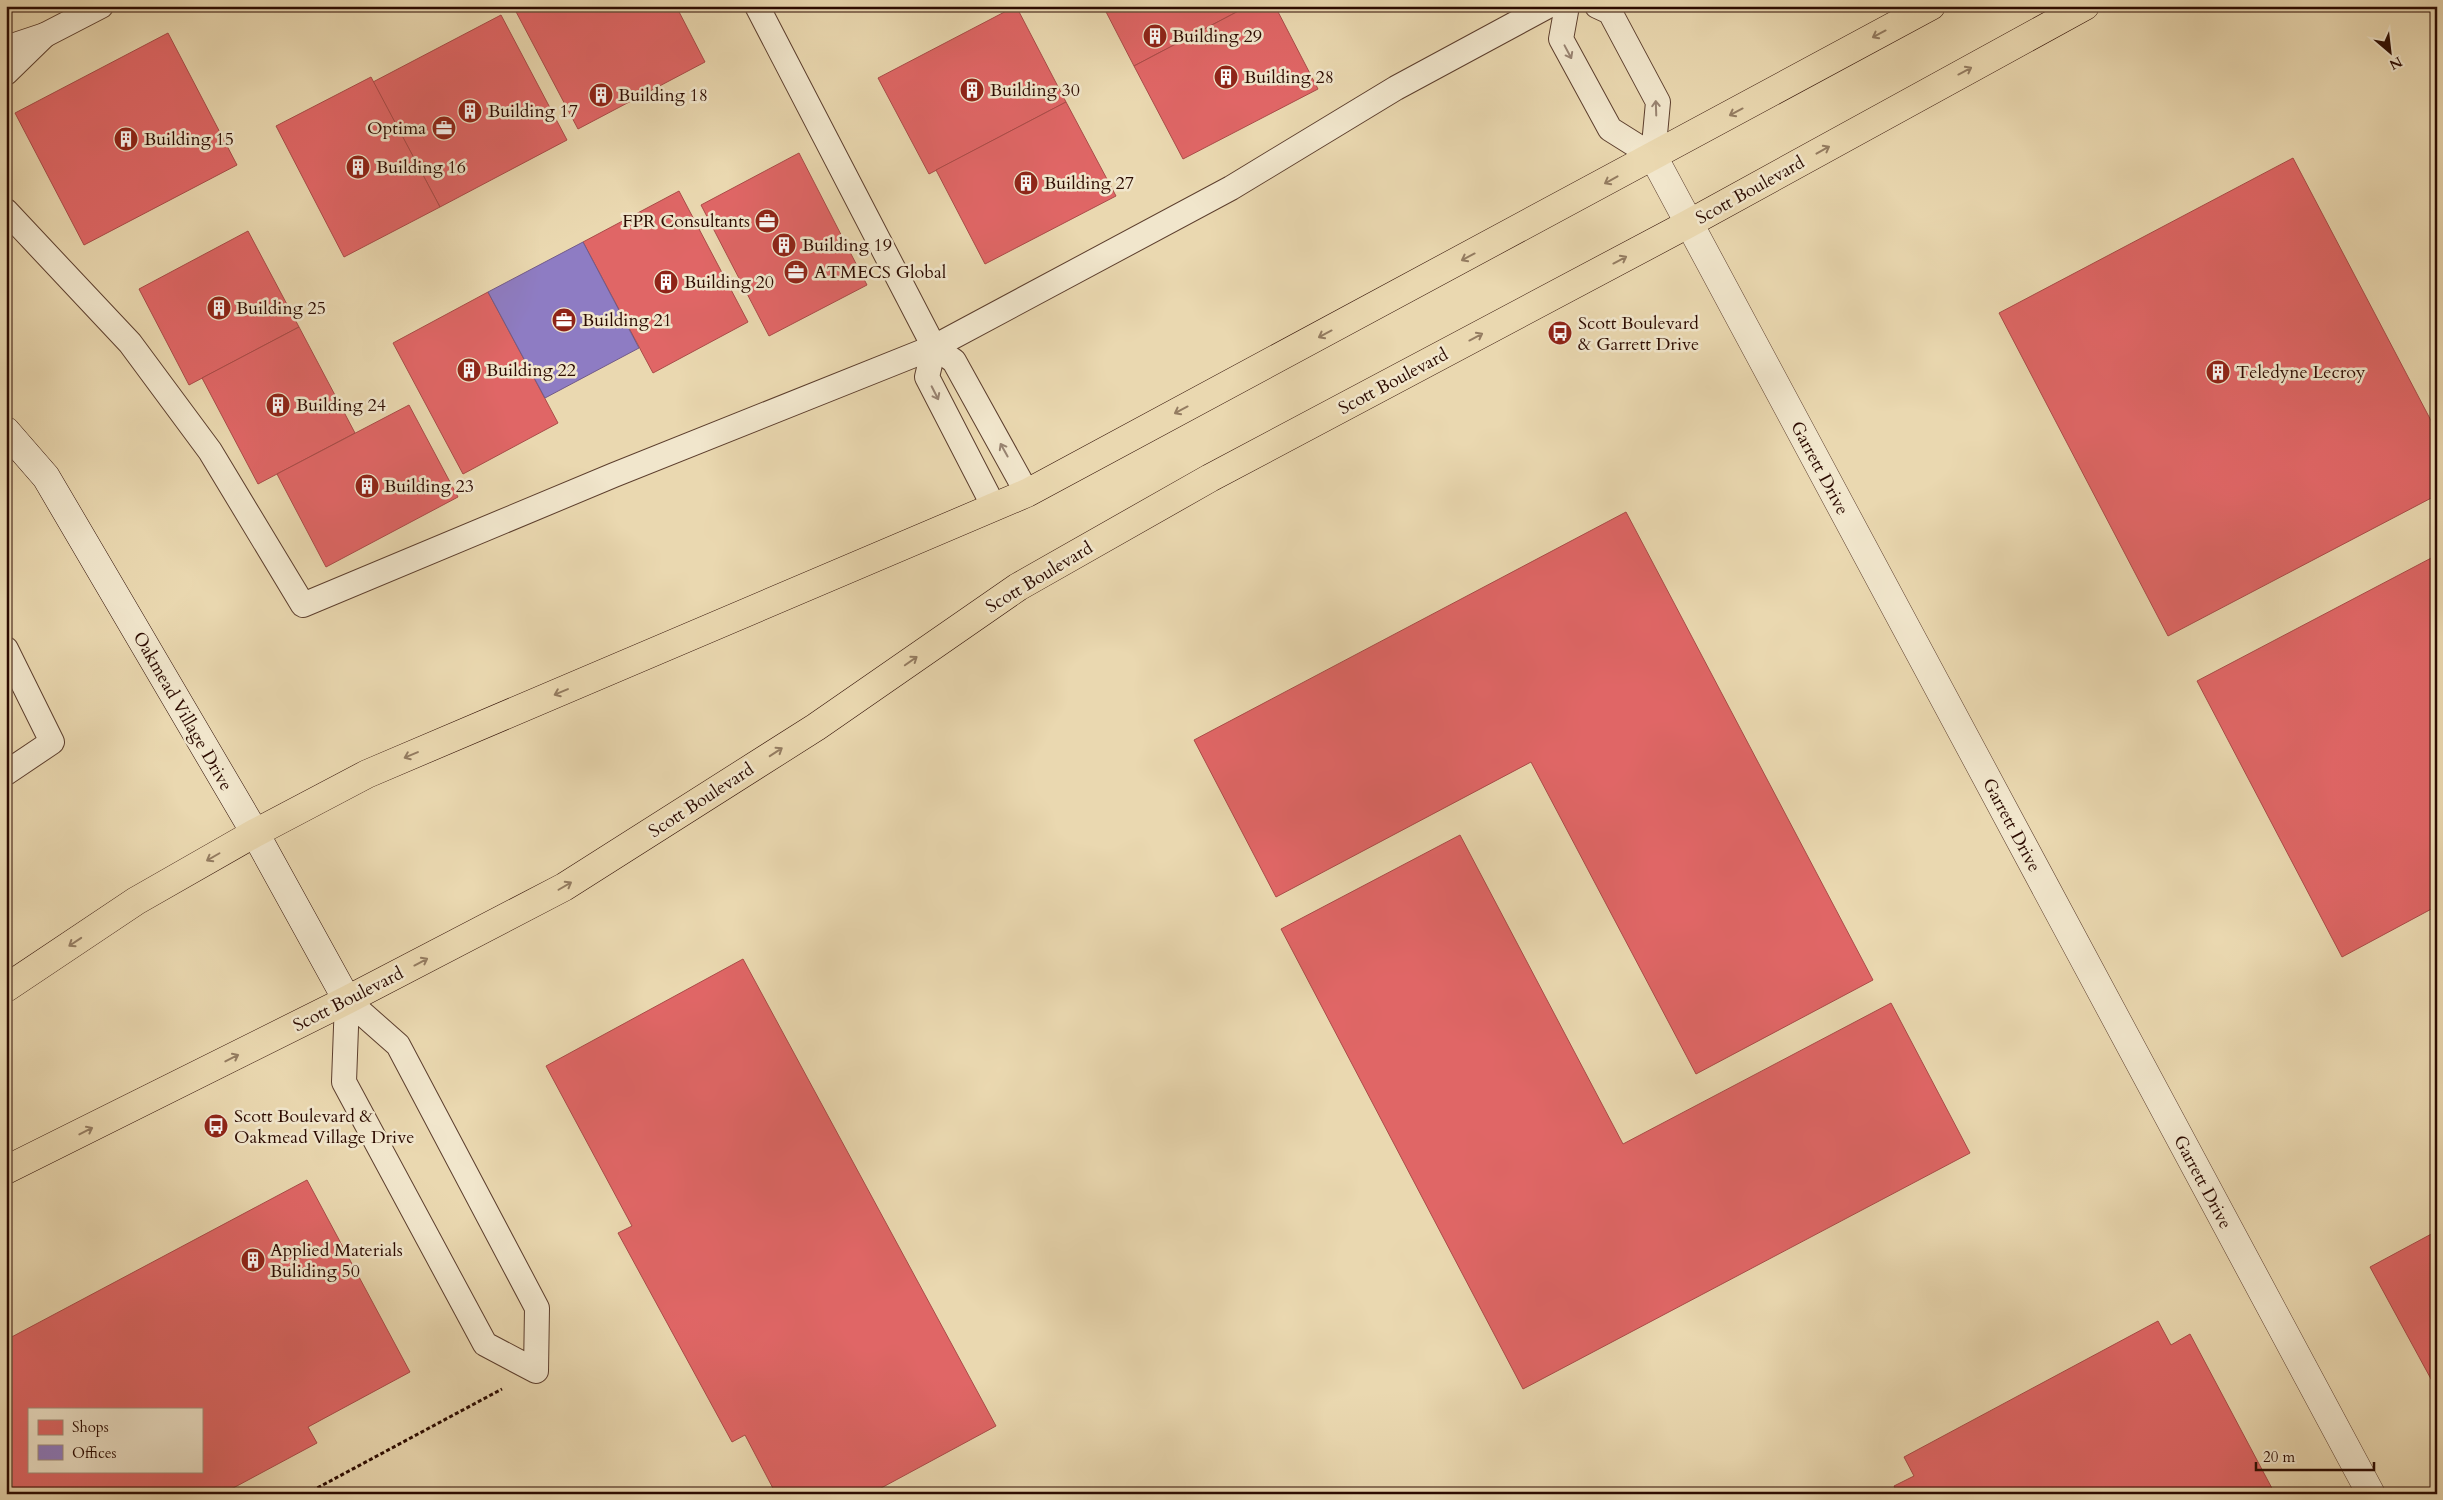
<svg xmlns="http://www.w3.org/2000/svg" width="2443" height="1500" viewBox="0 0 2443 1500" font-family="Cardo,serif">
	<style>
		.shops { fill: #e06666; stroke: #aa4b48; fill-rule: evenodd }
		.offices { fill: #8e7cc3; stroke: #715a89 }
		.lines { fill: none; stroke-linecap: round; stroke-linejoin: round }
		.lane-casing { stroke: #5c3e2d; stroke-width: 26 }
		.street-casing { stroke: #5c3e2d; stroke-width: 29 }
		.secondary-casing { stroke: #2c0b01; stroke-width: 29 }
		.primary-casing { stroke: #2c0b01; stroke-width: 29 }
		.path { stroke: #2c0b01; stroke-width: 3; stroke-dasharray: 4 2.5; stroke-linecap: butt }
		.lane { stroke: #f1e6cc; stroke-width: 24 }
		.street { stroke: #f1e6cc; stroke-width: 28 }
		.secondary { stroke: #f1e6cc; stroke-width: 28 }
		.primary { stroke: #ead8b0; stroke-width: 28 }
		.oneway { stroke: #947c61 }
		.oneway2 { stroke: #988371 }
		.labels { text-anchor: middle; stroke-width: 5; stroke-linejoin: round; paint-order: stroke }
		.poi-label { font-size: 18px; fill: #2c0b01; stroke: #f1e6cc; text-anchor: start }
		.street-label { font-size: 18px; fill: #2c0b01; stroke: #f1e6cc }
	</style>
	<rect width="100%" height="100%" fill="#ead8b0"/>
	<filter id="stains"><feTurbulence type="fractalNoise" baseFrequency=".004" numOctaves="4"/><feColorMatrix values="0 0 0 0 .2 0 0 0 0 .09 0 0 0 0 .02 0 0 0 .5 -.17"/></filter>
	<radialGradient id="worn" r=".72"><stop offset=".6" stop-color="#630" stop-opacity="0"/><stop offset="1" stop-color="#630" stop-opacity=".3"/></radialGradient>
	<g class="shops">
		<path d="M513,6H676L705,62L578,129Z"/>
		<path d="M1016,6L1066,102L929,174L878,78Z"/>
		<path d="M1103,6H1248L1134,66Z"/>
		<path d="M1248,6H1275L1318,89L1183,159L1134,66Z"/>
		<path d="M501,15L567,140L440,207L373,82Z"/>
		<path d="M168,33L237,165L84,245L15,113Z"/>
		<path d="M371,77L440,207L344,257L276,126Z"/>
		<path d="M1066,102L1116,196L985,264L936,170Z"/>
		<path d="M799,153L867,285L769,336L701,205Z"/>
		<path d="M2293,158L2437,432V495L2168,636L1999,313Z"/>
		<path d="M679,191L748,322L653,373L583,242Z"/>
		<path d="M248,231L299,327L189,385L139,289Z"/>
		<path d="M488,292L558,423L463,474L393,343Z"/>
		<path d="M299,327L355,433L258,484L202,378Z"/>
		<path d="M409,405L458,497L326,567L277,474Z"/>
		<path d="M1626,512L1873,980L1696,1074L1531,762L1276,897L1194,740Z"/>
		<path d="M2437,555V906L2342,957L2197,681Z"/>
		<path d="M1460,835L1623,1144L1891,1003L1970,1153L1523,1389L1281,929Z"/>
		<path d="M743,959L996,1426L870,1494H776L745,1435L732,1442L618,1233L632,1226L546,1066Z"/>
		<path d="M307,1180L410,1372L308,1427L317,1443L222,1494H6V1340ZM29,1409H201V1471H29Z"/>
		<path d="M2437,1231V1390L2370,1267Z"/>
		<path d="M2158,1321L2171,1345L2190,1334L2275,1494H1898L1894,1486L1914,1476L1904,1457Z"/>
	</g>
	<path class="offices" d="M583,242L639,348L545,398L488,292Z"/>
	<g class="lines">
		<defs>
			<g id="lane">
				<path d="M757,6L934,347L954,361L1027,493"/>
				<path d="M1567,6L1561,39L1610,129L1653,156L1658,102L1610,12L1597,6"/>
				<path d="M45,35L101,6"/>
				<path d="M6,48L45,35L6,73"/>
				<path d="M6,211L130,343L210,451L303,605L614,475L934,347L1231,188L1396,88L1548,6"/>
				<path d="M934,347L927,377L994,507"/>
				<path d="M6,649L52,742L6,773"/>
				<path d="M347,1000L398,1045L537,1308L536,1371L485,1344L344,1082Z"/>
			</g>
			<path id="street" d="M1653,156L2371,1494"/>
			<path id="secondary" d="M6,431L46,477L255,833L347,1000"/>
			<g id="primary">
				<path d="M6,988L136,901L255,833L367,774L1027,493L1931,6"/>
				<path d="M6,1170L347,1000L564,887L816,727L1018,587L1210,478L1688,224L2085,6"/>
			</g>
		</defs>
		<use href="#lane" class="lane-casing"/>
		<use href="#street" class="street-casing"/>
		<use href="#secondary" class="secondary-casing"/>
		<use href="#primary" class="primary-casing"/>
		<path class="path" d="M306,1494L502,1389"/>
		<use href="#lane" class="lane"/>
		<use href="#street" class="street"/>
		<use href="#secondary" class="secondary"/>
		<use href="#primary" class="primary"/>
	</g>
	<defs><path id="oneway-shaft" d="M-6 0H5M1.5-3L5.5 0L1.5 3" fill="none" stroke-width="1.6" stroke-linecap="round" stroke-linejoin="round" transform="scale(1.25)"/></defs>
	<g class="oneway">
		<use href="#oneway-shaft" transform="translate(1879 34) rotate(152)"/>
		<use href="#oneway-shaft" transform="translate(1965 71) rotate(-28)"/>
		<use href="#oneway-shaft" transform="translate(1736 112) rotate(152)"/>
		<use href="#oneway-shaft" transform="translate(1823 150) rotate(-29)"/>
		<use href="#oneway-shaft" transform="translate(1611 180) rotate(151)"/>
		<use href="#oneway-shaft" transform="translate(1468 257) rotate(152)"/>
		<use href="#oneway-shaft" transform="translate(1620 260) rotate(-28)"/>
		<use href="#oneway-shaft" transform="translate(1325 334) rotate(152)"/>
		<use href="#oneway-shaft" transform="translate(1476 337) rotate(-28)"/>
		<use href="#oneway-shaft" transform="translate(1181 410) rotate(152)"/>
		<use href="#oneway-shaft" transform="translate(911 661) rotate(-35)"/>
		<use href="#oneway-shaft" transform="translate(561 692) rotate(157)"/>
		<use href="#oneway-shaft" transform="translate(776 752) rotate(-33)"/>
		<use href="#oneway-shaft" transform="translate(411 755) rotate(157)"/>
		<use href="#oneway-shaft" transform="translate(213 857) rotate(150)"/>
		<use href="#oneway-shaft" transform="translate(565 886) rotate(-30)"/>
		<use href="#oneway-shaft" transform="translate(75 942) rotate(146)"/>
		<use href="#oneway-shaft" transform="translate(421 962) rotate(-28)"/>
		<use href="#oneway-shaft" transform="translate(232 1058) rotate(-27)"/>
		<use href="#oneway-shaft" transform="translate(86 1131) rotate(-27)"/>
	</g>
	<g class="oneway2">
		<use href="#oneway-shaft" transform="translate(1568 52) rotate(62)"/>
		<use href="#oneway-shaft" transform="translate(1656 108) rotate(-92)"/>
		<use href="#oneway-shaft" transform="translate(935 393) rotate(63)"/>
		<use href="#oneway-shaft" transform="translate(1004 450) rotate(-119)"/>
	</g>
	<defs>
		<symbol id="building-disc" viewBox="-11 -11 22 22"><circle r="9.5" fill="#8f2418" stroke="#f1e6cc"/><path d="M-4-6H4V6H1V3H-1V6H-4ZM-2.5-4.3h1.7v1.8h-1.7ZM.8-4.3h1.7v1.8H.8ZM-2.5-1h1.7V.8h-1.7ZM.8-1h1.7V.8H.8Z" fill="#fff"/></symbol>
		<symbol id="office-disc" viewBox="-11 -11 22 22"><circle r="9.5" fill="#8f2418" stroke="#f1e6cc"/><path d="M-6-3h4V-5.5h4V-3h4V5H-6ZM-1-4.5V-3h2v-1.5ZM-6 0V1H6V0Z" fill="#fff"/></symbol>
		<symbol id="bus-disc" viewBox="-11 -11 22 22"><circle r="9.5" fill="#8f2418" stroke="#f1e6cc"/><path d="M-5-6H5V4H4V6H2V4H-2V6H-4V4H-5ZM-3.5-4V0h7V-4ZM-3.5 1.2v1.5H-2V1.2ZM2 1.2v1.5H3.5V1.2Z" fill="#fff"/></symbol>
	</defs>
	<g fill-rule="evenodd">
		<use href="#building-disc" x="1141" y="22" width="28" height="28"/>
		<use href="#building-disc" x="1212" y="63" width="28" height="28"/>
		<use href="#building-disc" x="958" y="76" width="28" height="28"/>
		<use href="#building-disc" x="587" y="81" width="28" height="28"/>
		<use href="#building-disc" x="456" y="97" width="28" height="28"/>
		<use href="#office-disc" x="430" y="114" width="28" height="28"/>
		<use href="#building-disc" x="112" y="125" width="28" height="28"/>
		<use href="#building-disc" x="344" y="153" width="28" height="28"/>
		<use href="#building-disc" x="1012" y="169" width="28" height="28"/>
		<use href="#office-disc" x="753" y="207" width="28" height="28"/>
		<use href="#building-disc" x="770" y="231" width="28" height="28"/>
		<use href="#office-disc" x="782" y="258" width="28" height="28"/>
		<use href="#building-disc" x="652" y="268" width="28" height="28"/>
		<use href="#building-disc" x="205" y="294" width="28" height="28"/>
		<use href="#office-disc" x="550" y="306" width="28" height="28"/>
		<use href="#bus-disc" x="1546" y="319" width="28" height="28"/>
		<use href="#building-disc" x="455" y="356" width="28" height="28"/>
		<use href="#building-disc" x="2204" y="358" width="28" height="28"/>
		<use href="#building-disc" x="264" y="391" width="28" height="28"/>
		<use href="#building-disc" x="353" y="472" width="28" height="28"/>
		<use href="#bus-disc" x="202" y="1112" width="28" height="28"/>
		<use href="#building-disc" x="239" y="1246" width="28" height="28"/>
	</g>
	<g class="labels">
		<g class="poi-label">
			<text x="1172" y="42">Building 29</text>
			<text x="1244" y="83">Building 28</text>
			<text x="990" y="96">Building 30</text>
			<text x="618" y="101">Building 18</text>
			<text x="488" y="117">Building 17</text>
			<text x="426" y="134" text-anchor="end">Optima</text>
			<text x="144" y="145">Building 15</text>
			<text x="376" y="173">Building 16</text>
			<text x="1044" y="189">Building 27</text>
			<text x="750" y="227" text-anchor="end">FPR Consultants</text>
			<text x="802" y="251">Building 19</text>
			<text x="814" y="278">ATMECS Global</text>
			<text x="684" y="288">Building 20</text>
			<text x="236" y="314">Building 25</text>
			<text x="582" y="326">Building 21</text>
			<text x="1578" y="329">Scott Boulevard<tspan x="1578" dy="21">&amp; Garrett Drive</tspan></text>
			<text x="486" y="376">Building 22</text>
			<text x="2236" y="378">Teledyne Lecroy</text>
			<text x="296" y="411">Building 24</text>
			<text x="384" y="492">Building 23</text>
			<text x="234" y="1122">Scott Boulevard &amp;<tspan x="234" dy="21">Oakmead Village Drive</tspan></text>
			<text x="270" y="1256">Applied Materials<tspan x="270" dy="21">Buliding 50</tspan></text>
		</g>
		<g class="street-label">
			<text transform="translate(1750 190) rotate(-29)" y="6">Scott Boulevard</text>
			<text transform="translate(1393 381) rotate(-28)" y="6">Scott Boulevard</text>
			<text transform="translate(1820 468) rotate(62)" y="6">Garrett Drive</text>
			<text transform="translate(1039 577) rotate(-31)" y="6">Scott Boulevard</text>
			<text transform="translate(183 711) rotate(60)" y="6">Oakmead Village Drive</text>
			<text transform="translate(701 800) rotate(-33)" y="6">Scott Boulevard</text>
			<text transform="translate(2012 825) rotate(62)" y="6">Garrett Drive</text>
			<text transform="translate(348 999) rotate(-27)" y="6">Scott Boulevard</text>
			<text transform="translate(2203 1182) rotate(62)" y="6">Garrett Drive</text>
		</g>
	</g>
	<rect width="2443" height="1500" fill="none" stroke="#ead8b0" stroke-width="25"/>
	<rect x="8" y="8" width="2428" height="1485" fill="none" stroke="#2c0b01" stroke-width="2.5"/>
	<rect x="12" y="12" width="2418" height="1475" fill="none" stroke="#2c0b01"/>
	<rect x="28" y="1408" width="175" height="65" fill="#f1e6cc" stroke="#a28e7b"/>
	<rect x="38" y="1420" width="25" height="15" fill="#e06666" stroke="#a28e7b"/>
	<text x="72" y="1432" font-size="15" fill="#2c0b01">Shops</text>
	<rect x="38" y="1445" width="25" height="15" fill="#8e7cc3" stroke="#a28e7b"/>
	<text x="72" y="1458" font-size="15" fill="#2c0b01">Offices</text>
	<g transform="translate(2390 52) rotate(152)" stroke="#f1e6cc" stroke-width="4" paint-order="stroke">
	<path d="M0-4L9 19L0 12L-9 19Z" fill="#2c0b01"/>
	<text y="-8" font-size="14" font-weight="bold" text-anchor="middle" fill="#2c0b01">N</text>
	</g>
	<path d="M2256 1462v8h118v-8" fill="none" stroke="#2c0b01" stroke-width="2.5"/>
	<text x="2263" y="1462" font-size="15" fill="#2c0b01" stroke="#f1e6cc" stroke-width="4" paint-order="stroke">20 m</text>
	<rect width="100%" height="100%" filter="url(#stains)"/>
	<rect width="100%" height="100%" fill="url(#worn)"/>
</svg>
